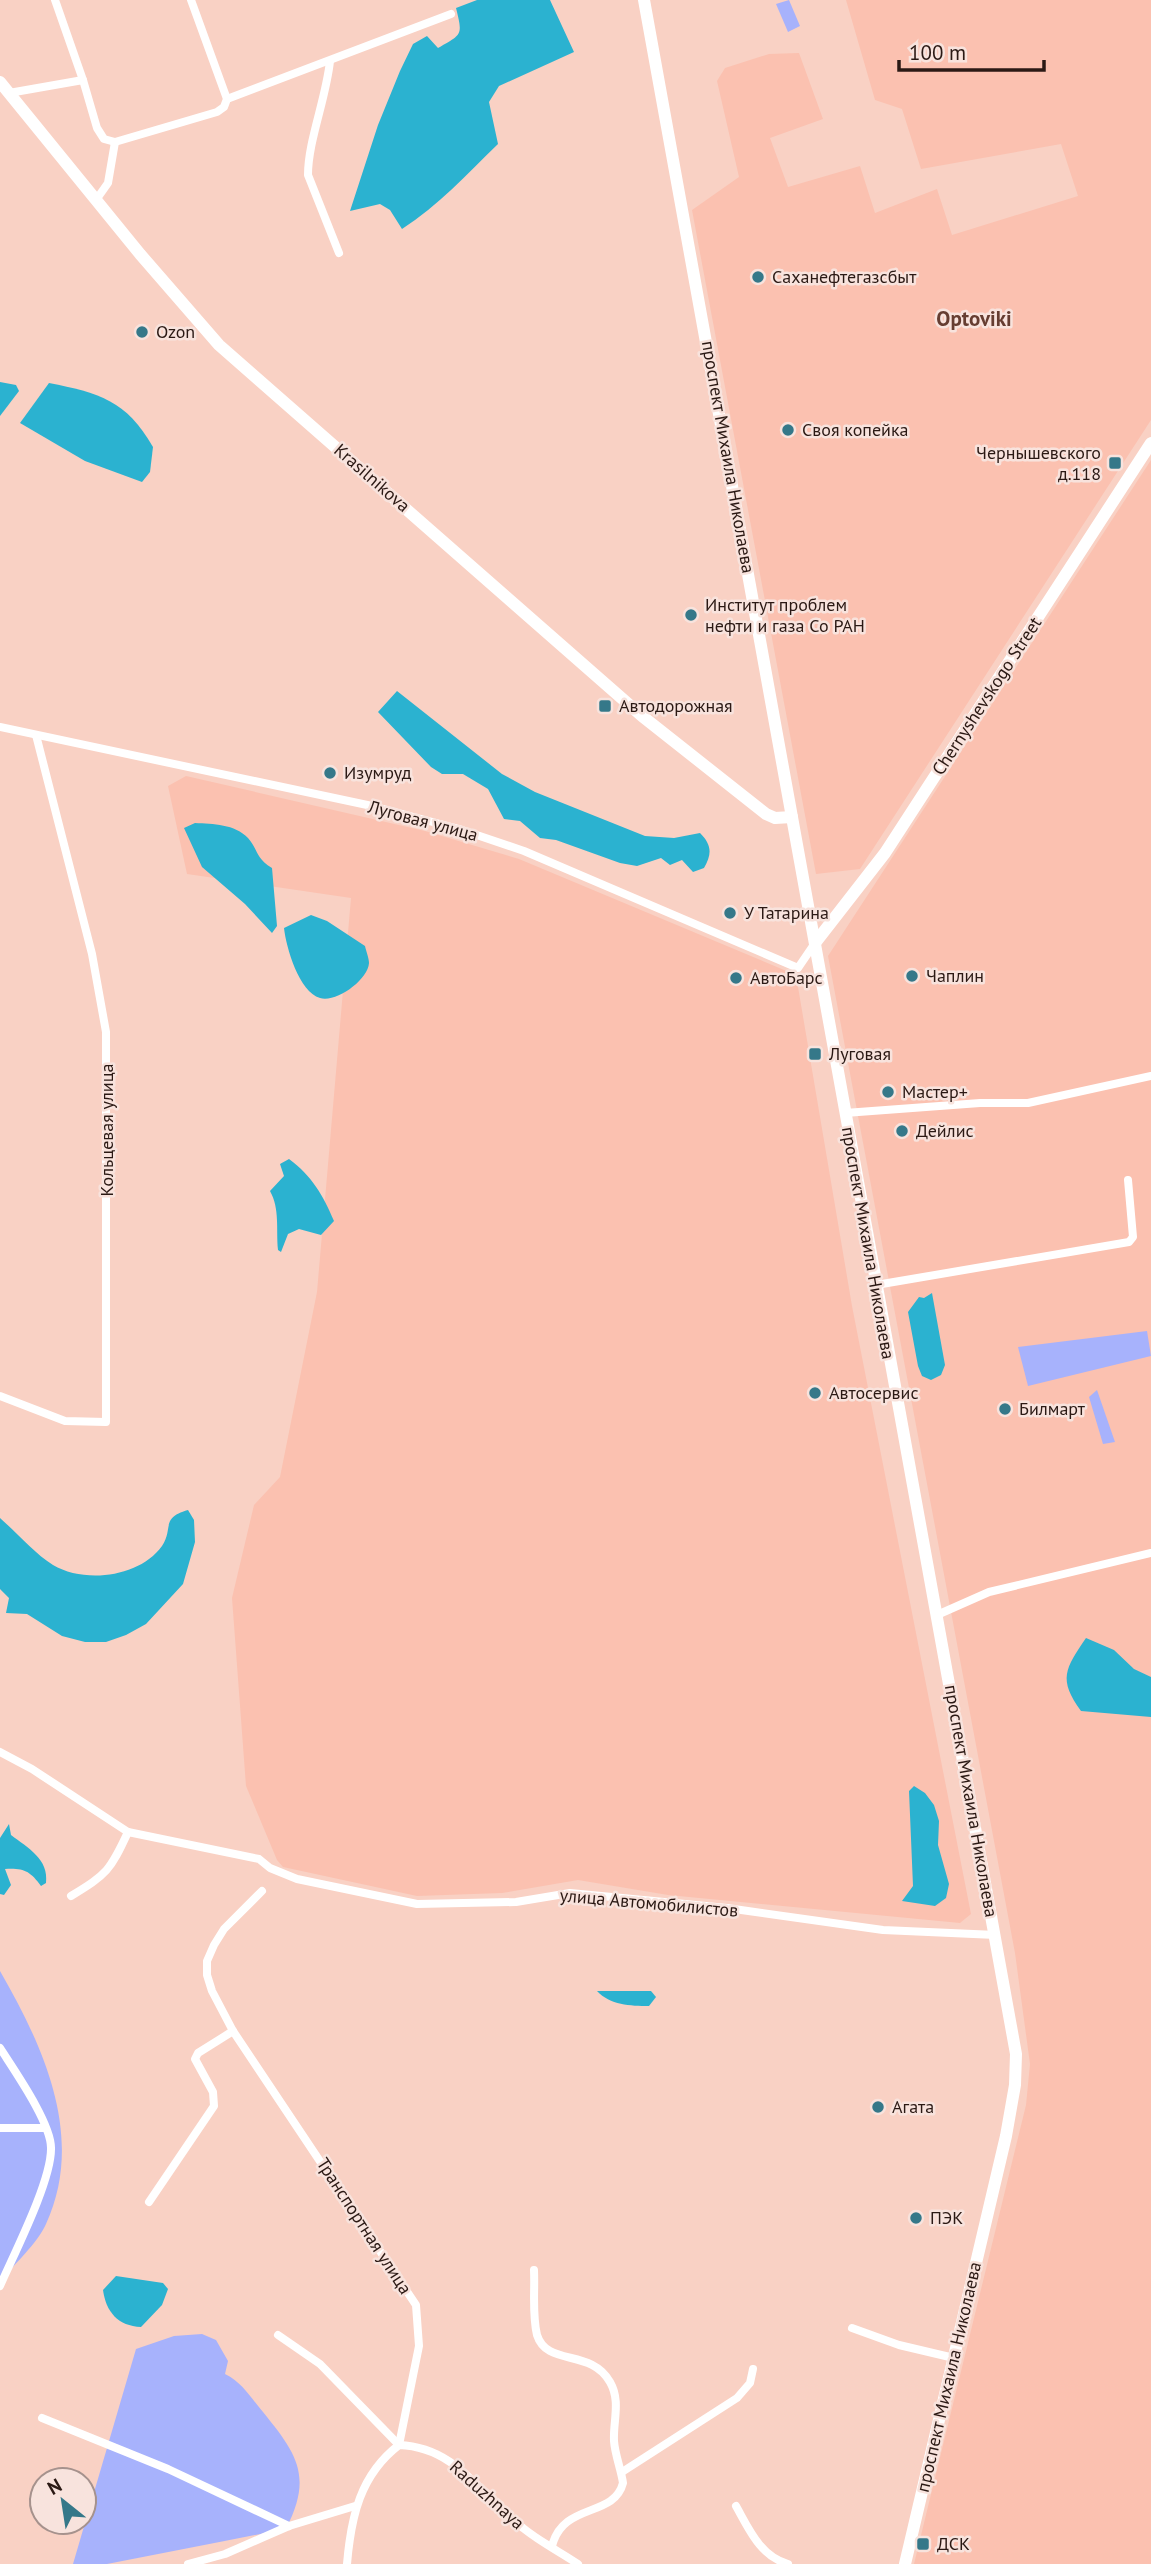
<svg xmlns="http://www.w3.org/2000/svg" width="1151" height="2564" viewBox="0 0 1151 2564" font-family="'PT Sans',sans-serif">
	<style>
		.built { fill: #fbc1b0 }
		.green { fill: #a7b2fc }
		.water { fill: #2bb2d0 }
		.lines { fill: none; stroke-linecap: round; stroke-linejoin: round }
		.minor { stroke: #fff; stroke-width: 8 }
		.secondary { stroke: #fff; stroke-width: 12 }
		.primary { stroke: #fff; stroke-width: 12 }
		.poi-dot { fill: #357889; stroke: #f8e3dd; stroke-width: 2.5 }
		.labels { text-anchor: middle; stroke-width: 5; stroke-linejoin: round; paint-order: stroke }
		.poi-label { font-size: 18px; fill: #2b1914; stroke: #f8e3dd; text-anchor: start }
		.street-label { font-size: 18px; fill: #2b1914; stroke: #f8e3dd }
		.quarter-label { font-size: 21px; font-weight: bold; fill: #663d31; stroke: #f8e3dd }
	</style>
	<rect width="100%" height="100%" fill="#f9d1c4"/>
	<g class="built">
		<path d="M846,0H1151V420L860,869L816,874L692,210L739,177L717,81L725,68L769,54L799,53L823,119L770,138L788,187L860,166L875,213L937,189L952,235L1078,196L1061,144L921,169L902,109L875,100Z"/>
		<path d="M1151,460V2564H914L1026,2105L1030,2064L1015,1953L828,956Z"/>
		<path d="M186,776L425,831L519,859L796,975L852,1306L971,1914L960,1923L668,1895L578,1880L502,1893L417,1896L283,1867L277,1860L246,1786L232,1598L254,1505L280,1477L317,1292L351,898L187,874L168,786Z"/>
	</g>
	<g class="green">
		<path d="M789,0L800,26L788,32L776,4Z"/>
		<path d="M1147,1331L1151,1356L1028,1386L1018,1347Z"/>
		<path d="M1097,1390L1115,1442L1103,1444L1089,1397Z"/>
		<path d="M0,1971C43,2046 86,2137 46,2224C37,2244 14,2264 0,2282Z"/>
		<path d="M202,2334L216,2340L228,2361L225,2374C243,2383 250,2397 263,2412C297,2454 313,2476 286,2529L107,2564H73L136,2349L174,2336Z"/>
	</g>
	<g class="water">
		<path d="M477,0H550L574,52L499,86L489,102L498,144C466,175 439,205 402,229L390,210L380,204L350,211L378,125L400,71L413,44L427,36L438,48C462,34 463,36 456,8Z"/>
		<path d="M0,382L16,385L19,391L0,416Z"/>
		<path d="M49,383C99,393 126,400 153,447L150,472L142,482L85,461L20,423Z"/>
		<path d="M397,691L502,774L535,792L645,836L674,838L700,833C712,845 712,854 704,868L693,872L682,860L670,865L661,858L637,866L620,863L556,840L540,838L520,821L504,819L488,789L463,774H442L431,767L378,712Z"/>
		<path d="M195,823C213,824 235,824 248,838C259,851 255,857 272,868L277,926L272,933L245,904L202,867L184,828Z"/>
		<path d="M311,915L327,921L365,946C366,951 369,958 369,963C368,980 336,1003 320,998C299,992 286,947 284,928Z"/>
		<path d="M289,1159C312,1176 323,1195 334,1221L321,1235L299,1229L288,1234L281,1252L278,1250C276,1229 280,1209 270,1191L284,1176L280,1164Z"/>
		<path d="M932,1293L945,1365L941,1375L931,1380L922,1376L918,1366L908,1312L919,1297L924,1298Z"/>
		<path d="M188,1510L194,1520L195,1542L183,1584L146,1624L126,1635L106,1642H85L62,1636L27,1614L6,1613L9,1598L0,1589V1518C17,1533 34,1553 53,1565C85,1584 140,1577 162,1546C174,1528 160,1518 188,1510Z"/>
		<path d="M1086,1638L1114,1650L1134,1669L1151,1677V1717L1081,1711C1058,1679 1065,1669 1086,1638Z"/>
		<path d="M914,1786L925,1793L934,1805L939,1821L938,1845L949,1884L946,1898L935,1906L902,1901L913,1886L909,1791Z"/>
		<path d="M9,1824L11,1835C28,1848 49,1859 46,1883L41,1886C30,1871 24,1868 5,1869L11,1885L4,1895L0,1894V1838Z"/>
		<path d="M597,1991H651L656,1997L649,2006C630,2006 610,2005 597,1991Z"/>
		<path d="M116,2276L163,2283L168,2289L162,2305L141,2327C118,2326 106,2312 103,2290Z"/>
	</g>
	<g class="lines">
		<g class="minor">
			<path d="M55,0L83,80"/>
			<path d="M330,61C326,99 308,141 308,175L339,253"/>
			<path d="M9,93L83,80L97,128L104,139L115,142L217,112L224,107L227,99L191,0"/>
			<path d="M227,99L451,14"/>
			<path d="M96,200L108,183L115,142"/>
			<path d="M0,727L372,806L459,829L524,851L798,968L815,943"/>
			<path d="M845,1113L980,1103H1028L1151,1076"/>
			<path d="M876,1285L1129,1242L1133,1237L1128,1180"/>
			<path d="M0,1396L65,1421L106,1422V1032L92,954L36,735"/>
			<path d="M937,1615L989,1592L1151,1553"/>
			<path d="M0,1752L32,1769L128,1832L259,1859L270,1868L297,1879L417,1904L516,1902L570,1893L727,1908L883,1930L996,1935"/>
			<path d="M262,1891L224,1929L214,1945L207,1961V1975L212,1991L233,2031L416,2305L419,2346L399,2445"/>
			<path d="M71,1896C107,1874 110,1871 128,1832"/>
			<path d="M0,2048C14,2070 52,2124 51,2149C51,2182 14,2254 0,2286"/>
			<path d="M0,2128H45"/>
			<path d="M149,2202L214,2106L213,2092L195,2059L198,2053L233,2031"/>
			<path d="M534,2270C535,2291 532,2315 537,2335C547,2367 591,2348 610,2382C621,2401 613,2421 614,2441C615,2455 621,2469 623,2483C614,2518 563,2502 552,2546"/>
			<path d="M852,2328L899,2345L954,2358"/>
			<path d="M278,2335L320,2364L399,2445"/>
			<path d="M42,2418L168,2469L289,2526"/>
			<path d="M622,2472L737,2398L750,2383L753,2369"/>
			<path d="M736,2506C749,2529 760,2556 788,2564"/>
			<path d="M188,2564L225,2554L289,2526L355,2506"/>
			<path d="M347,2564C351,2517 360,2475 399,2445C457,2447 481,2496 523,2528C539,2541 560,2552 578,2564"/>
		</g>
		<path class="secondary" d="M815,943L885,853L1151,443"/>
		<g class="primary">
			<path d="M644,0L1016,2054L1015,2085L1006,2136L905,2564"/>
			<path d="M0,82L140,254L219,345L642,716L766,814L775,818L792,817"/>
		</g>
	</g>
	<g class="poi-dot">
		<circle cx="758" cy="277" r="7"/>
		<circle cx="142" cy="332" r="7"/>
		<circle cx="788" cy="430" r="7"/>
		<rect x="1108" y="456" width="14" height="14" rx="3.5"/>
		<circle cx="691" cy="615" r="7"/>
		<rect x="598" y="699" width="14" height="14" rx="3.5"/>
		<circle cx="330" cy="773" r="7"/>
		<circle cx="730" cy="913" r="7"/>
		<circle cx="912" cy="976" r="7"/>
		<circle cx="736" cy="978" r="7"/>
		<rect x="808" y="1047" width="14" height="14" rx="3.5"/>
		<circle cx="888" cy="1092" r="7"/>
		<circle cx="902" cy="1131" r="7"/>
		<circle cx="815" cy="1393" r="7"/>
		<circle cx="1005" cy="1409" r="7"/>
		<circle cx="878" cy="2107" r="7"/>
		<circle cx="916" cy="2218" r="7"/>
		<rect x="916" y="2537" width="14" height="14" rx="3.5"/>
	</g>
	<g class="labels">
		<g class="poi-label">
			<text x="772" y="283">Саханефтегазсбыт</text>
			<text x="156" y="338">Ozon</text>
			<text x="802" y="436">Своя копейка</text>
			<text x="1101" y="459" text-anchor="end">Чернышевского<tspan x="1101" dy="21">д.118</tspan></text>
			<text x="705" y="611">Институт проблем<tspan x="705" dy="21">нефти и газа Со РАН</tspan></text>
			<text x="619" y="712">Автодорожная</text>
			<text x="344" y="779">Изумруд</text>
			<text x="744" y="919">У Татарина</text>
			<text x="926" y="982">Чаплин</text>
			<text x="750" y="984">АвтоБарс</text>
			<text x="829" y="1060">Луговая</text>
			<text x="902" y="1098">Мастер+</text>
			<text x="916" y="1137">Дейлис</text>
			<text x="829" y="1399">Автосервис</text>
			<text x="1019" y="1415">Билмарт</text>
			<text x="892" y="2113">Агата</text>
			<text x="930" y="2224">ПЭК</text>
			<text x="937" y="2550">ДСК</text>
		</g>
		<g class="street-label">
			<text transform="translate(728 457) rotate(80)" y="6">проспект Михаила Николаева</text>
			<text transform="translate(372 478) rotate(41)" y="6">Krasilnikova</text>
			<text transform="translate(987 696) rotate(-57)" y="6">Chernyshevskogo Street</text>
			<text transform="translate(423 821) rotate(15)" y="6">Луговая улица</text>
			<text transform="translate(107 1130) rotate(-90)" y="6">Кольцевая улица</text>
			<text transform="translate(868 1243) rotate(80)" y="6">проспект Михаила Николаева</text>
			<text transform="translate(971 1801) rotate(80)" y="6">проспект Михаила Николаева</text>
			<text transform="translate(649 1903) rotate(5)" y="6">улица Автомобилистов</text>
			<text transform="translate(364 2226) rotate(57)" y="6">Транспортная улица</text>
			<text transform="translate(949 2377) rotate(-77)" y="6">проспект Михаила Николаева</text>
			<text transform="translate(487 2495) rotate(42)" y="6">Raduzhnaya</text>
		</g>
		<g class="quarter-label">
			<text x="974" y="326">Optoviki</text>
		</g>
	</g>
	<g transform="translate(63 2501) rotate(330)"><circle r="33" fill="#f8e3dd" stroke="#a6928d" stroke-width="2"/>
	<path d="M0-5L12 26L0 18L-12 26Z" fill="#357889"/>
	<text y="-10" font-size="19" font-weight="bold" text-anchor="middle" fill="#2b1914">N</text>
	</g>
	<path d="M899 60v10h145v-10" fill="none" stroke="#2b1914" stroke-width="3.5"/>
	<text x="909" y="60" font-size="21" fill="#2b1914" stroke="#f8e3dd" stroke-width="5" paint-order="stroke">100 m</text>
</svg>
